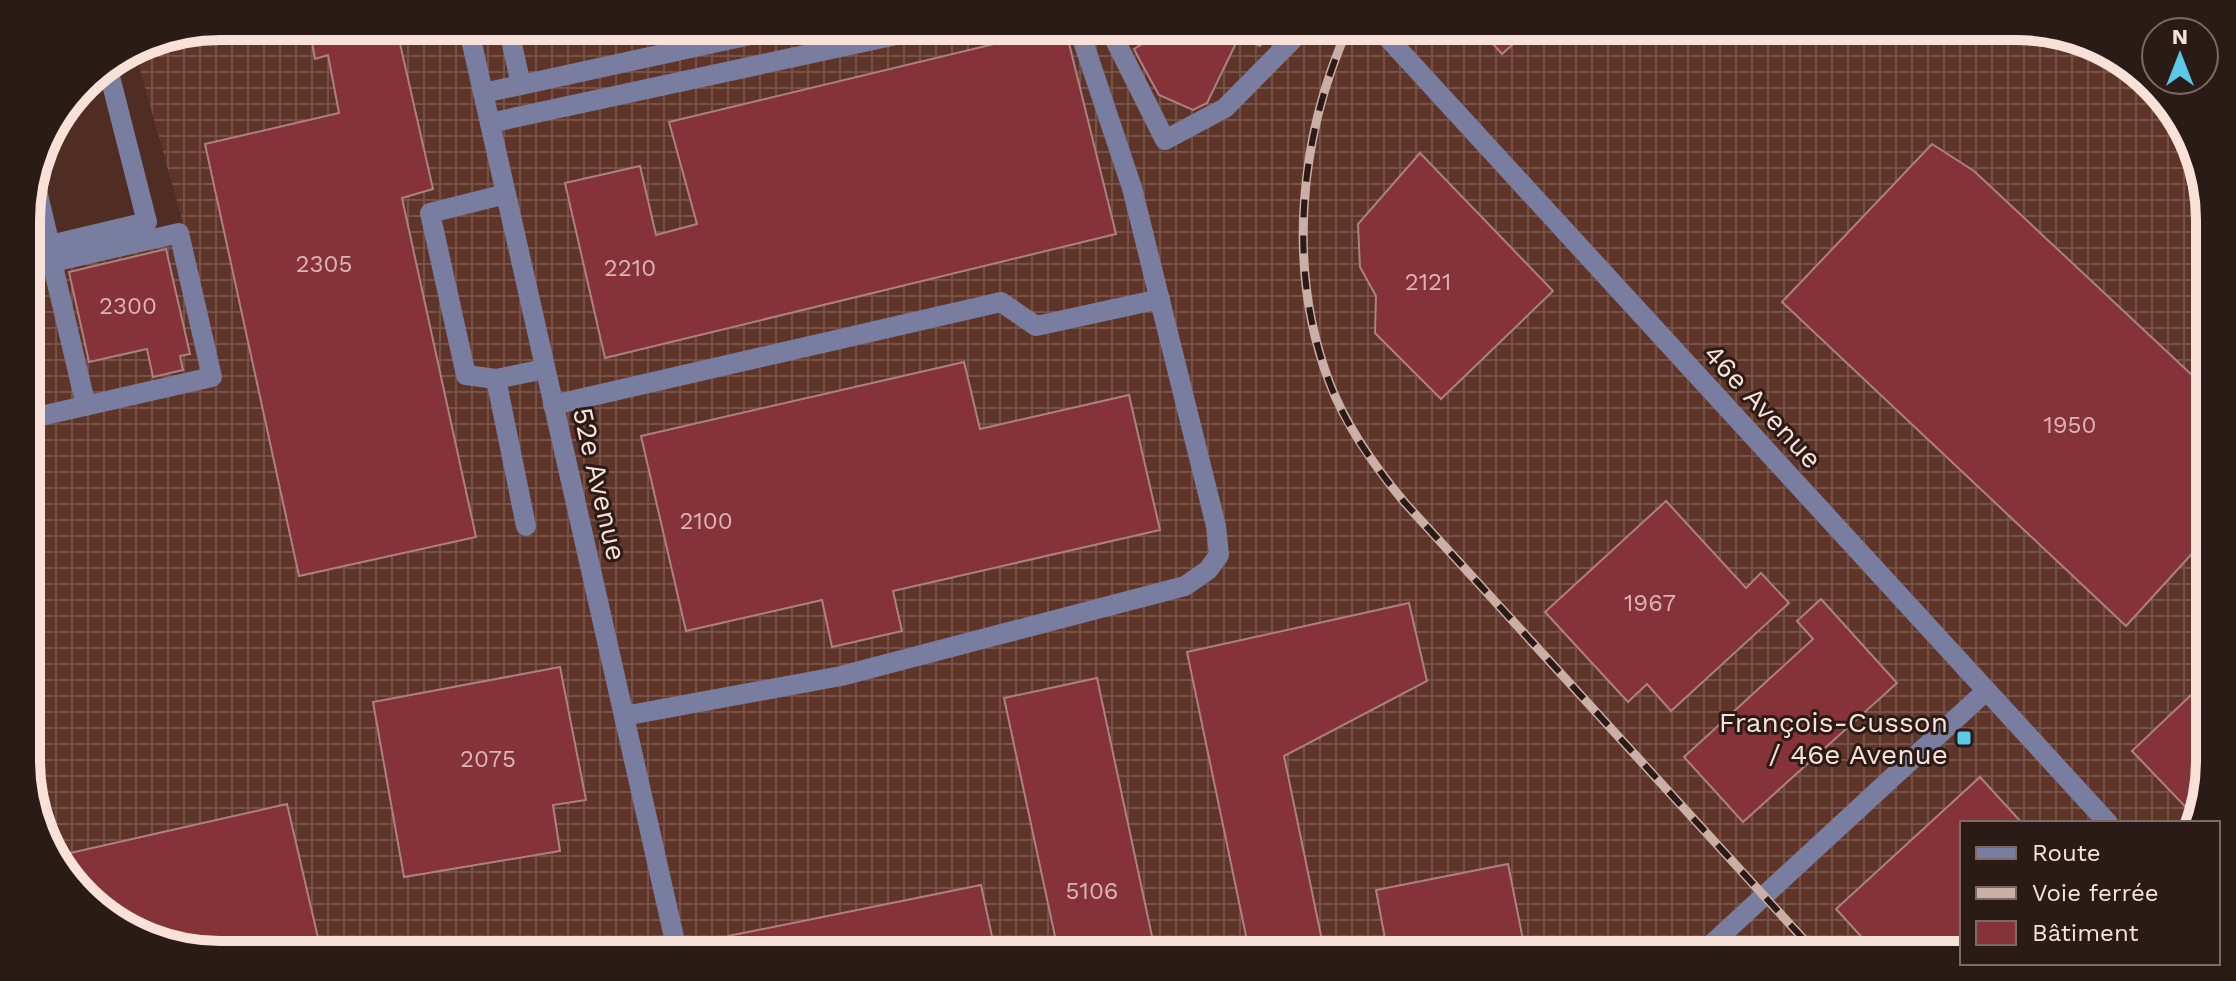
<svg xmlns="http://www.w3.org/2000/svg" width="2236" height="981" viewBox="0 0 2236 981" font-family="'Work Sans',sans-serif">
	<style>
		.industrial { fill: url(#industrial-grid) }
		.building { fill: #853238; stroke: #ad8181; stroke-width: 2 }
		.lines { fill: none; stroke-linecap: round; stroke-linejoin: round }
		.minor { stroke: #797ea0; stroke-width: 20 }
		.rail-casing { stroke: #caafa7; stroke-width: 9 }
		.rail { stroke: #2b1b16; stroke-width: 6; stroke-dasharray: 18; stroke-linecap: butt }
		.poi-dot { fill: #5ac8e6; stroke: #2b1b16; stroke-width: 3 }
		.labels { text-anchor: middle; stroke-width: 6; stroke-linejoin: round; paint-order: stroke }
		.number-label { font-size: 24px; fill: #dbb5b1 }
		.street-label { font-size: 28px; fill: #f8e1d9; stroke: #2b1b16 }
		.poi-label { font-size: 28px; fill: #f8e1d9; stroke: #2b1b16; text-anchor: end }
		.rim { fill: none; stroke: #f8e1d9; stroke-width: 10 }
	</style>
	<defs>
		<pattern id="industrial-grid" width="8" height="8" patternUnits="userSpaceOnUse" patternTransform="scale(2)"><rect width="8" height="8" fill="#5e3528"/><path d="M0 4h8M4 0v8" fill="none" stroke="#765247"/></pattern>
	</defs>
	<rect width="100%" height="100%" fill="#502d22"/>
	<path class="industrial" d="M220,26H2016L2090,41L2170,102L2208,194L2210,761L2198,823H1962V955H220L146,940L66,879L28,787L27,255L183,223L134,48L146,41Z"/>
	<g class="building">
		<path d="M309,26H396L433,189L402,198L476,537L299,576L205,144L339,113L328,55L315,59Z"/>
		<path d="M1146,26H1270L1260,46L1239,37L1207,103L1193,110L1159,95L1144,68L1134,49L1153,37Z"/>
		<path d="M1477,26H1533L1502,54Z"/>
		<path d="M1065,27L1116,234L605,358L565,183L640,166L656,235L697,224L669,122Z"/>
		<path d="M1932,144L1974,171L2209,391V535L2126,626L1782,302Z"/>
		<path d="M1420,153L1553,291L1441,399L1375,333L1376,296L1360,267L1358,224Z"/>
		<path d="M166,249L190,354L180,356L183,370L153,377L147,349L89,362L69,272Z"/>
		<path d="M964,362L980,429L1129,395L1160,530L893,591L902,631L832,647L822,600L686,631L641,436Z"/>
		<path d="M1666,501L1746,588L1761,573L1789,603L1671,711L1647,684L1628,702L1545,612Z"/>
		<path d="M1821,599L1897,683L1743,822L1684,757L1813,639L1797,621Z"/>
		<path d="M1409,603L1427,681L1284,756L1325,955H1250L1187,652Z"/>
		<path d="M560,667L586,800L553,805L560,851L404,877L373,702Z"/>
		<path d="M2210,677V761L2198,820L2132,751Z"/>
		<path d="M1097,678L1156,955H1059L1004,698Z"/>
		<path d="M1980,777L2022,823H1962V955H1878L1836,909Z"/>
		<path d="M287,804L322,955H220L146,940L66,879L57,856Z"/>
		<path d="M1508,864L1526,955H1388L1376,890Z"/>
		<path d="M981,885L996,955H732L728,936Z"/>
	</g>
	<g class="lines">
		<g class="minor">
			<path d="M468,26L678,955"/>
			<path d="M1108,26L1165,140L1225,108L1306,26"/>
			<path d="M1377,26L2108,823"/>
			<path d="M521,85L791,26"/>
			<path d="M483,93L521,85L508,26"/>
			<path d="M490,123L938,26"/>
			<path d="M34,178L50,245L147,222L107,65"/>
			<path d="M506,194L430,213L466,375L496,379L545,369"/>
			<path d="M52,262L86,406"/>
			<path d="M27,268L179,233L212,377L32,418"/>
			<path d="M496,379L526,526"/>
			<path d="M27,391L34,432L27,459"/>
			<path d="M553,405L1001,302L1036,326L1160,299"/>
			<path d="M624,716L841,676L1185,586L1208,570L1219,555L1216,526L1132,188L1078,26"/>
			<path d="M1700,955L1986,691"/>
		</g>
		<defs>
			<path id="rail" d="M1349,26C1299,136 1286,270 1330,384C1347,428 1375,467 1405,503L1818,955"/>
		</defs>
		<use href="#rail" class="rail-casing"/>
		<use href="#rail" class="rail"/>
	</g>
	<rect class="poi-dot" x="1956" y="730" width="16" height="16" rx="4"/>
	<g class="labels">
		<g class="number-label">
			<text x="324" y="272">2305</text>
			<text x="630" y="276">2210</text>
			<text x="1428" y="290">2121</text>
			<text x="128" y="314">2300</text>
			<text x="2070" y="433">1950</text>
			<text x="706" y="529">2100</text>
			<text x="1650" y="611">1967</text>
			<text x="488" y="767">2075</text>
			<text x="1092" y="899">5106</text>
		</g>
		<g class="street-label">
			<text transform="translate(1763 406) rotate(47)" y="10">46e Avenue</text>
			<text transform="translate(600 484) rotate(77)" y="10">52e Avenue</text>
		</g>
		<g class="poi-label">
			<text x="1948" y="732">François-Cusson<tspan x="1948" dy="32">/ 46e Avenue</tspan></text>
		</g>
	</g>
	<path d="M0 0H2236V981H0ZM220 40H2016A180 180 0 0 1 2196 220V761A180 180 0 0 1 2016 941H220A180 180 0 0 1 40 761V220A180 180 0 0 1 220 40Z" fill="#2b1b16" fill-rule="evenodd"/>
	<path class="rim" d="M220 40H2016A180 180 0 0 1 2196 220V761A180 180 0 0 1 2016 941H220A180 180 0 0 1 40 761V220A180 180 0 0 1 220 40Z"/>
	<rect x="1960" y="821" width="260" height="144" fill="#2b1b16" stroke="#7d6a64" stroke-width="2"/>
	<rect x="1976" y="847" width="40" height="12" fill="#797ea0" stroke="#7d6a64" stroke-width="2"/>
	<text x="2032" y="861" font-size="24" fill="#f8e1d9">Route</text>
	<rect x="1976" y="887" width="40" height="12" fill="#caafa7" stroke="#7d6a64" stroke-width="2"/>
	<text x="2032" y="901" font-size="24" fill="#f8e1d9">Voie ferrée</text>
	<rect x="1976" y="921" width="40" height="24" fill="#853238" stroke="#7d6a64" stroke-width="2"/>
	<text x="2032" y="941" font-size="24" fill="#f8e1d9">Bâtiment</text>
	<g transform="translate(2180 56)"><circle r="38" fill="#2b1b16" stroke="#7d6a64" stroke-width="2"/>
	<path d="M0-6L14 30L0 20L-14 30Z" fill="#5ac8e6"/>
	<text y="-12" font-size="22" font-weight="bold" text-anchor="middle" fill="#f8e1d9">N</text>
	</g>
</svg>
